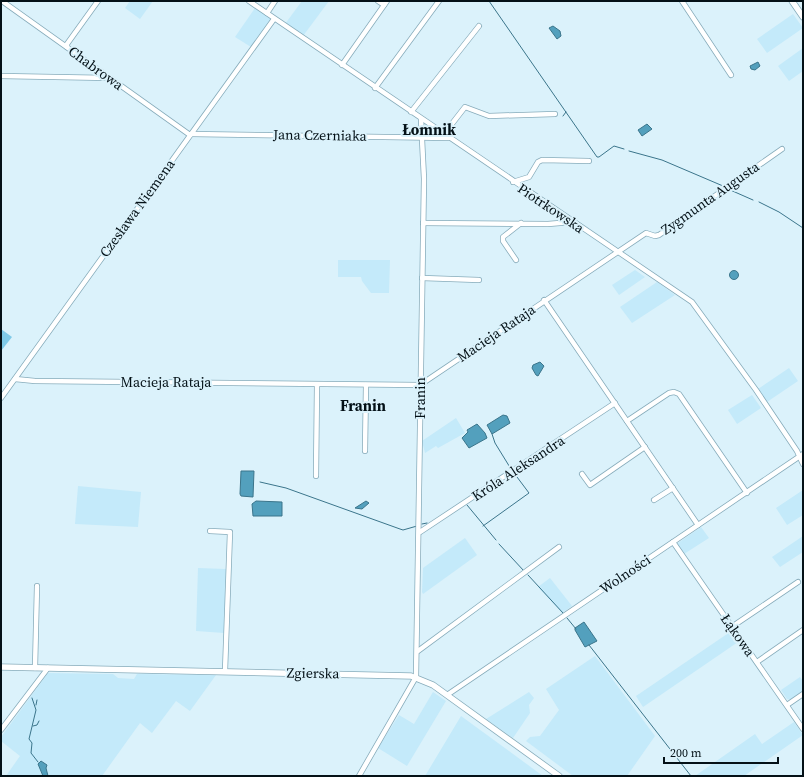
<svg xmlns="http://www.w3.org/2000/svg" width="804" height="777" viewBox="0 0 804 777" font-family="'Source Serif 4',serif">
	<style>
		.built { fill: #c4eafa }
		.green { fill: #80cae8 }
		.water { fill: #53a0bd; stroke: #3b758b }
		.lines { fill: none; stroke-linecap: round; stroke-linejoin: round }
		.stream { stroke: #3b758b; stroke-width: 1 }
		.minor-casing { stroke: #87acbb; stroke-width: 6 }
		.major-casing { stroke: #87acbb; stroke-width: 7 }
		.minor { stroke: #fff; stroke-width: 4.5 }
		.major { stroke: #fff; stroke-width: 5.5 }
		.labels { text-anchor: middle; stroke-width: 4; stroke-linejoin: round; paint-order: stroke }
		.street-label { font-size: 14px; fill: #041117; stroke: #dbf2fb }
		.neighbourhood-label { font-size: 15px; font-weight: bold; fill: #041117; stroke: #dbf2fb }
	</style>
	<rect width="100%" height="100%" fill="#dbf2fb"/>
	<g class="built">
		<path d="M130,1H153L140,19L125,8Z"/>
		<path d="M302,1H329L303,36L285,24Z"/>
		<path d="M255,8L271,19L251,47L235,37Z"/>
		<path d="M793,14L803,28L767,53L757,39Z"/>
		<path d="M803,48V71L789,81L778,66Z"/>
		<path d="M338,260H390L389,293H371L362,281L361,277H338Z"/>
		<path d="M635,270L645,277L619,295L612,285Z"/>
		<path d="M657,282L675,295L632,323L620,307Z"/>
		<path d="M789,368L798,381L767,402L758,389Z"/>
		<path d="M752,395L761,408L737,424L728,410Z"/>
		<path d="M456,418L465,433L438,448L436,446L425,453L422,441Z"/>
		<path d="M78,486L141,492L138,527L75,524Z"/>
		<path d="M803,490V515L787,525L776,508Z"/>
		<path d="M701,527L709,538L684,554L678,546V543Z"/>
		<path d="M803,536V552L780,567L772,557Z"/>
		<path d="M465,538L477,555L423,594L422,592L423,568Z"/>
		<path d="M198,568L226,569L224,633L196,631Z"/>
		<path d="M550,578L572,606L562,613L538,587Z"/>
		<path d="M730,632L738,642L643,707L636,696Z"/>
		<path d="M595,656L655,736L627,776H573L526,741L530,737L540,736L559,710L546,689Z"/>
		<path d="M48,673L113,674L118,678L134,679L137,674L216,675L190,711L176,701L152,733L140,723L102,776H6L20,756L1,741V737Z"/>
		<path d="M800,677L803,681V692L791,700L787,699L781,690Z"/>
		<path d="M433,692L446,701L407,766L378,748L399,715L414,724Z"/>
		<path d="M529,692L534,698L529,705L530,713L513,738L486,719Z"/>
		<path d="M461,716L509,751L543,776H425Z"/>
		<path d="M794,722L803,735L744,776H695L755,734L762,744Z"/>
	</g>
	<path class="green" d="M1,329L12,337L1,351Z"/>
	<g class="water">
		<path d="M553,26L560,31L561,36L557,39L549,28Z"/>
		<path d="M758,62L760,66L755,70L751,69L750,66Z"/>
		<path d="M647,124L652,129L642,136L638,130Z"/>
		<circle cx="734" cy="275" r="4.5"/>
		<path d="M540,362L544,366L538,376L536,375L532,368L533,365Z"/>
		<path d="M503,415L507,416L510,423L492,434L487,425Z"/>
		<path d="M477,424L485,433L487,438L469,448L462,438L468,432L467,430Z"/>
		<path d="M241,471H254L253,497L241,496L240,494Z"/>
		<path d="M256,501L282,502V516H253L252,504Z"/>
		<path d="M366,501L369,503L362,509L355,508Z"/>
		<path d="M584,622L597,641L585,647L575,630V628Z"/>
		<path d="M41,761L47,765L46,768L48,776H43L38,764Z"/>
	</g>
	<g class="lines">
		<g class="stream">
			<path d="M489,1L597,157H599L614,146L624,149"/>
			<path d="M563,116L566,112"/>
			<path d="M629,151L662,160L723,186"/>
			<path d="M728,189L753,200"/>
			<path d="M759,202L779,212L803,228"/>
			<path d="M492,434L495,443L511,469"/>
			<path d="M260,482L286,488L400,529L403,530L417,526"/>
			<path d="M467,505L496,540"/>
			<path d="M422,524L427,523"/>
			<path d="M483,526L529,493L514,473"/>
			<path d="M499,544L524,571"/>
			<path d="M528,575L563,613"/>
			<path d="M567,618L576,629"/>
			<path d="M589,645L691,776"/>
			<path d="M32,698L36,710L29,739L32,743L31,753L38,762"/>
			<path d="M36,705L37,700"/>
			<path d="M33,726L37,725L39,721"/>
		</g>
		<defs>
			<g id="minor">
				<path d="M2,1L190,135"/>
				<path d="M249,1L692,302L756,390L797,451L803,464"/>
				<path d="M378,1L384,5"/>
				<path d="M682,1L731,75"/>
				<path d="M267,13L275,1"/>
				<path d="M67,47V44L98,1"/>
				<path d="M342,65L387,1"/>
				<path d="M1,76L109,78"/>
				<path d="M375,88L439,1"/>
				<path d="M411,112L479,26"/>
				<path d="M191,134L449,138"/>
				<path d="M444,134L465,107L489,116L555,114"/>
				<path d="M513,182L529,177L538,162L542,160L589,161"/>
				<path d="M423,223L548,224L572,222"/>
				<path d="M516,260L503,241V237L521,223"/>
				<path d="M422,278L479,280"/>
				<path d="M544,300L698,525"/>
				<path d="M15,379L35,381L420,385L646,233L655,236L659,235L782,149"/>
				<path d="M1,398L274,19"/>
				<path d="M627,421L669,393L674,392L679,394L747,493"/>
				<path d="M365,451L366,385"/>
				<path d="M582,474L590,485L645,447"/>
				<path d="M316,476L317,385"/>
				<path d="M654,500L673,488"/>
				<path d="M210,531L230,532L225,671"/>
				<path d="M420,532L615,403"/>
				<path d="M673,542L803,729"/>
				<path d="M733,626L798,582"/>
				<path d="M418,651L559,547"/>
				<path d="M757,662L803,630"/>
				<path d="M35,668L37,586"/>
				<path d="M447,695L803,454"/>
				<path d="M787,705L803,694"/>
				<path d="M1,730L48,668"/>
				<path d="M359,776L416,677L424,179L421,119"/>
			</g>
			<g id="major">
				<path d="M792,1L803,17"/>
				<path d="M1,667L411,676L433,685L559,776"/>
			</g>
		</defs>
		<use href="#minor" class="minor-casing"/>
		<use href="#major" class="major-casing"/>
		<use href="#minor" class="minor"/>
		<use href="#major" class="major"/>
	</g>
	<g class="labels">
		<g class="street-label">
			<text transform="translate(96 68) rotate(36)" y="5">Chabrowa</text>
			<text transform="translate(320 135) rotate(1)" y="5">Jana Czerniaka</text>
			<text transform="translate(710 198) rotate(-35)" y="5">Zygmunta Augusta</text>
			<text transform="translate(137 208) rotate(-54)" y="5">Czesława Niemena</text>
			<text transform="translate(551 208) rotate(34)" y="5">Piotrkowska</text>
			<text transform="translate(496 333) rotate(-34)" y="5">Macieja Rataja</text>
			<text x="166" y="387">Macieja Rataja</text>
			<text transform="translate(420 398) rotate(-90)" y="5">Franin</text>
			<text transform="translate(518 468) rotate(-33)" y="5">Króla Aleksandra</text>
			<text transform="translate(625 574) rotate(-34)" y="5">Wolności</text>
			<text transform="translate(738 635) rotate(55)" y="5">Łąkowa</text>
			<text transform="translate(313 673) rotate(1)" y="5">Zgierska</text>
		</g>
		<g class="neighbourhood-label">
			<text x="429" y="135">Łomnik</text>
			<text x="363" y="411">Franin</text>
		</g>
	</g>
	<rect width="804" height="777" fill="none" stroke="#041117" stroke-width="4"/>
	<path d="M664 757v6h114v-6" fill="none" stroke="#041117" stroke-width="2"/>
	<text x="670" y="757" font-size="12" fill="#041117" stroke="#dbf2fb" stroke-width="3" paint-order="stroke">200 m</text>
</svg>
